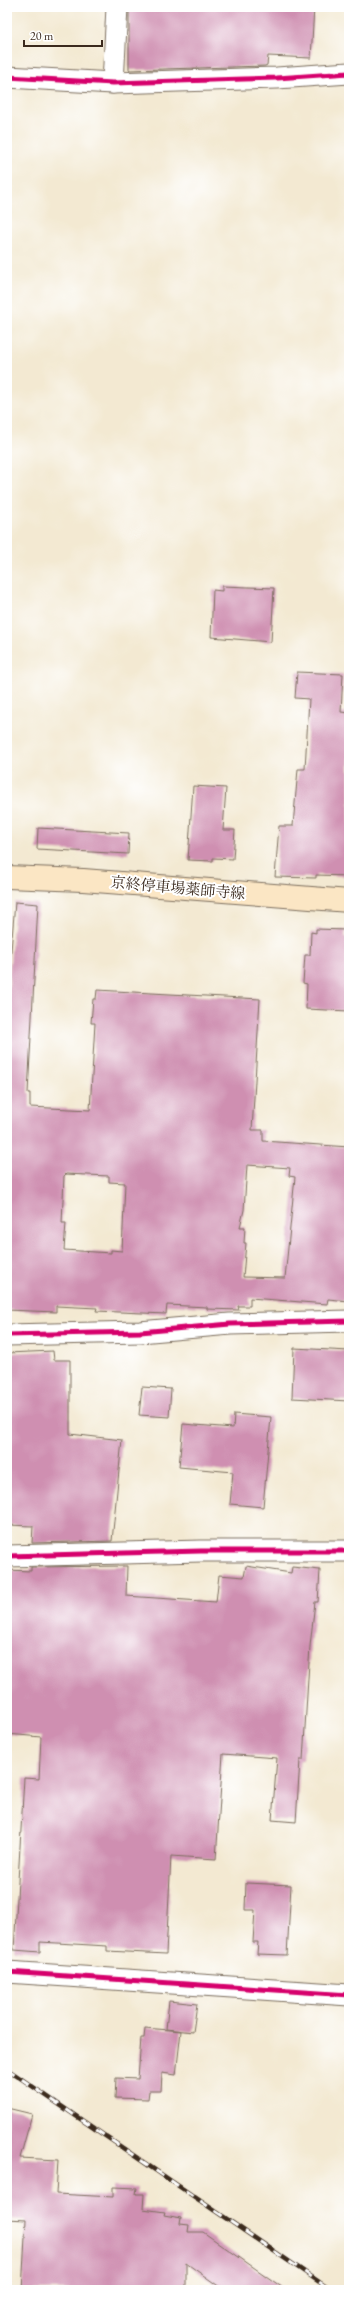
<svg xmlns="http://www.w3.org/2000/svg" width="356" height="2297" viewBox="0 0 356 2297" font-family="'EB Garamond','Noto Serif JP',serif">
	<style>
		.building { fill: #cf8fb1; fill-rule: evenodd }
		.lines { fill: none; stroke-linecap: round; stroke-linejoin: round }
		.minor-casing { stroke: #7b6d5d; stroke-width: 23 }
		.secondary-casing { stroke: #7b6d5d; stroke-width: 24 }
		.minor { stroke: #fff; stroke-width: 21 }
		.secondary { stroke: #fbe6c4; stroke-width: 22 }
		.rail-casing { stroke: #3b2a1e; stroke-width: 4.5 }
		.rail { stroke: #fff; stroke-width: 3; stroke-dasharray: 9; stroke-linecap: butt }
		.cycleway-casing { stroke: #fff; stroke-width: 8 }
		.cycleway { stroke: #d6006c; stroke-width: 5 }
		.labels { text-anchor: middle; stroke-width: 4; stroke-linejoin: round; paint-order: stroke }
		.street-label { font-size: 15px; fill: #3b2a1e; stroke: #fff }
	</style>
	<rect width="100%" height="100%" fill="#fff"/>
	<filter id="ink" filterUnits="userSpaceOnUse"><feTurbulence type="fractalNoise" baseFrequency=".025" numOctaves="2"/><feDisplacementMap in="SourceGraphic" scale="8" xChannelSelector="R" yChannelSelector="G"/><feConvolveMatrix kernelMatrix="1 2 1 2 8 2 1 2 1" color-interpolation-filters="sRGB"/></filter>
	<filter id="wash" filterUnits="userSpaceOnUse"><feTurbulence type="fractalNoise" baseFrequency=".012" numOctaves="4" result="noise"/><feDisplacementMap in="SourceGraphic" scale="16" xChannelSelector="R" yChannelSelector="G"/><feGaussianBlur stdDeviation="0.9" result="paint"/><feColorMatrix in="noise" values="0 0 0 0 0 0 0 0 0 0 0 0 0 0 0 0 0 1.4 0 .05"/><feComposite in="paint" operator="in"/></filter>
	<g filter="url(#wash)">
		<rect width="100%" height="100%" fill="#f3e9d2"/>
		<g id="blocks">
			<g class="building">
				<path d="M133,7H314L311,58L268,56L267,65L265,66L129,70V9H133Z"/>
				<path d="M222,586L274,588L271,642L211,637L213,590L222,591Z"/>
				<path d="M297,672L343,674L341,712L349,713V876L316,875V878L275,877L279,826H293L298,769H305L309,699L295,698Z"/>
				<path d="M193,786L226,788L223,830H235L233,859L213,858V861L188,860Z"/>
				<path d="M38,828L129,833L128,854L37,849Z"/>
				<path d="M15,902L38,904L28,1093H30V1107L90,1110L95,1023H91L93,999H96L97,990L260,999L252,1130H263V1141L349,1147V1301L328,1299L327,1304L250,1298V1306H238L239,1310L207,1309V1307L167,1305L166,1314L96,1311L97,1308L56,1306V1312L7,1310V1039L9,976ZM247,1165L290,1168L289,1176L295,1177L285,1278L243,1277L246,1243H244L245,1227H240L244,1210ZM66,1174L109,1176V1182L125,1183L122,1251L111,1250V1253L64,1250L66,1223H62L64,1176Z"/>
				<path d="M316,929L346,930L345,937H349V1011L306,1009L307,984L303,983L305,955H310L311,932L316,933Z"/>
				<path d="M294,1348L349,1351V1401L292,1398Z"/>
				<path d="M53,1351L54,1360H70V1434L122,1440L112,1541L32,1543L33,1526L7,1525V1353Z"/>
				<path d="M142,1387L171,1389L169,1417L139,1415Z"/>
				<path d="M234,1414L271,1417L263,1507L230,1504L233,1472L179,1467L183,1424L233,1428Z"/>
				<path d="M127,1566L126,1596L216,1602L219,1575L244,1577L246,1566L291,1573L292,1567L320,1570L318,1602H315L310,1646L303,1760H300L296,1822L272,1820L277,1758L223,1754L216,1859L171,1856L166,1954L107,1951V1946L40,1942V1952L14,1950L24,1778L39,1779L41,1737L7,1734V1570L31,1571V1567Z"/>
				<path d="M246,1883L291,1885L287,1955L257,1954L258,1942H253L255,1910H245Z"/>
				<path d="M169,2001L197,2004L193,2032L166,2029Z"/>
				<path d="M145,2028L181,2031L176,2075L162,2073L161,2091H149L148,2099L115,2098L116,2078L138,2079L141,2038H144Z"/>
				<path d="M7,2108L32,2114L20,2158L58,2160L56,2194L113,2197V2187L137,2188L136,2194H144L143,2209L165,2212L164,2215L181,2218L180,2224L189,2225L188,2232H203L286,2290H224L186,2263V2290H22L26,2220L7,2219Z"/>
			</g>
		</g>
	</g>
	<g filter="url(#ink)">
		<use href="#blocks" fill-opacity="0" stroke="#7b6d5d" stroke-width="1"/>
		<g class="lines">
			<defs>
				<g id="minor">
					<path d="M7,77L113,83L277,78L349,73"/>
					<path d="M113,83L117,7"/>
					<path d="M7,1335L140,1332L230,1324L349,1321"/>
					<path d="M7,1556L201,1551H349"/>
					<path d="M7,1972L349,1995"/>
				</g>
				<path id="secondary" d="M7,877L83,880L349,901"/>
			</defs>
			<use href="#minor" class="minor-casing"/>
			<use href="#secondary" class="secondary-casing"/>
			<use href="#minor" class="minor"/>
			<use href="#secondary" class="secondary"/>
			<defs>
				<path id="rail" d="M7,2069L331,2290"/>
			</defs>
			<use href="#rail" class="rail-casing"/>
			<use href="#rail" class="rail"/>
			<defs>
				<g id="cycleway">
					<path d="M7,77L113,83L277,78L349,73"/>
					<path d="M7,1335L140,1332L230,1324L349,1321"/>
					<path d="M7,1556L201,1551H349"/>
					<path d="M7,1972L349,1995"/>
				</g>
			</defs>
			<use href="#cycleway" class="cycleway-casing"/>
			<use href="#cycleway" class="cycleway"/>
		</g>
	</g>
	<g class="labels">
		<g class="street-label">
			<text transform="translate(178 888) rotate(5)" y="5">京終停車場薬師寺線</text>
		</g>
	</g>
	<rect width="356" height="2297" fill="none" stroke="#fff" stroke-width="24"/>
	<path d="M24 40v6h78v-6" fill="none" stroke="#3b2a1e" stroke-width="2"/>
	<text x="30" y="40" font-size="12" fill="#3b2a1e" stroke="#ffffff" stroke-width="3" paint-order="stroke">20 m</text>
</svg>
